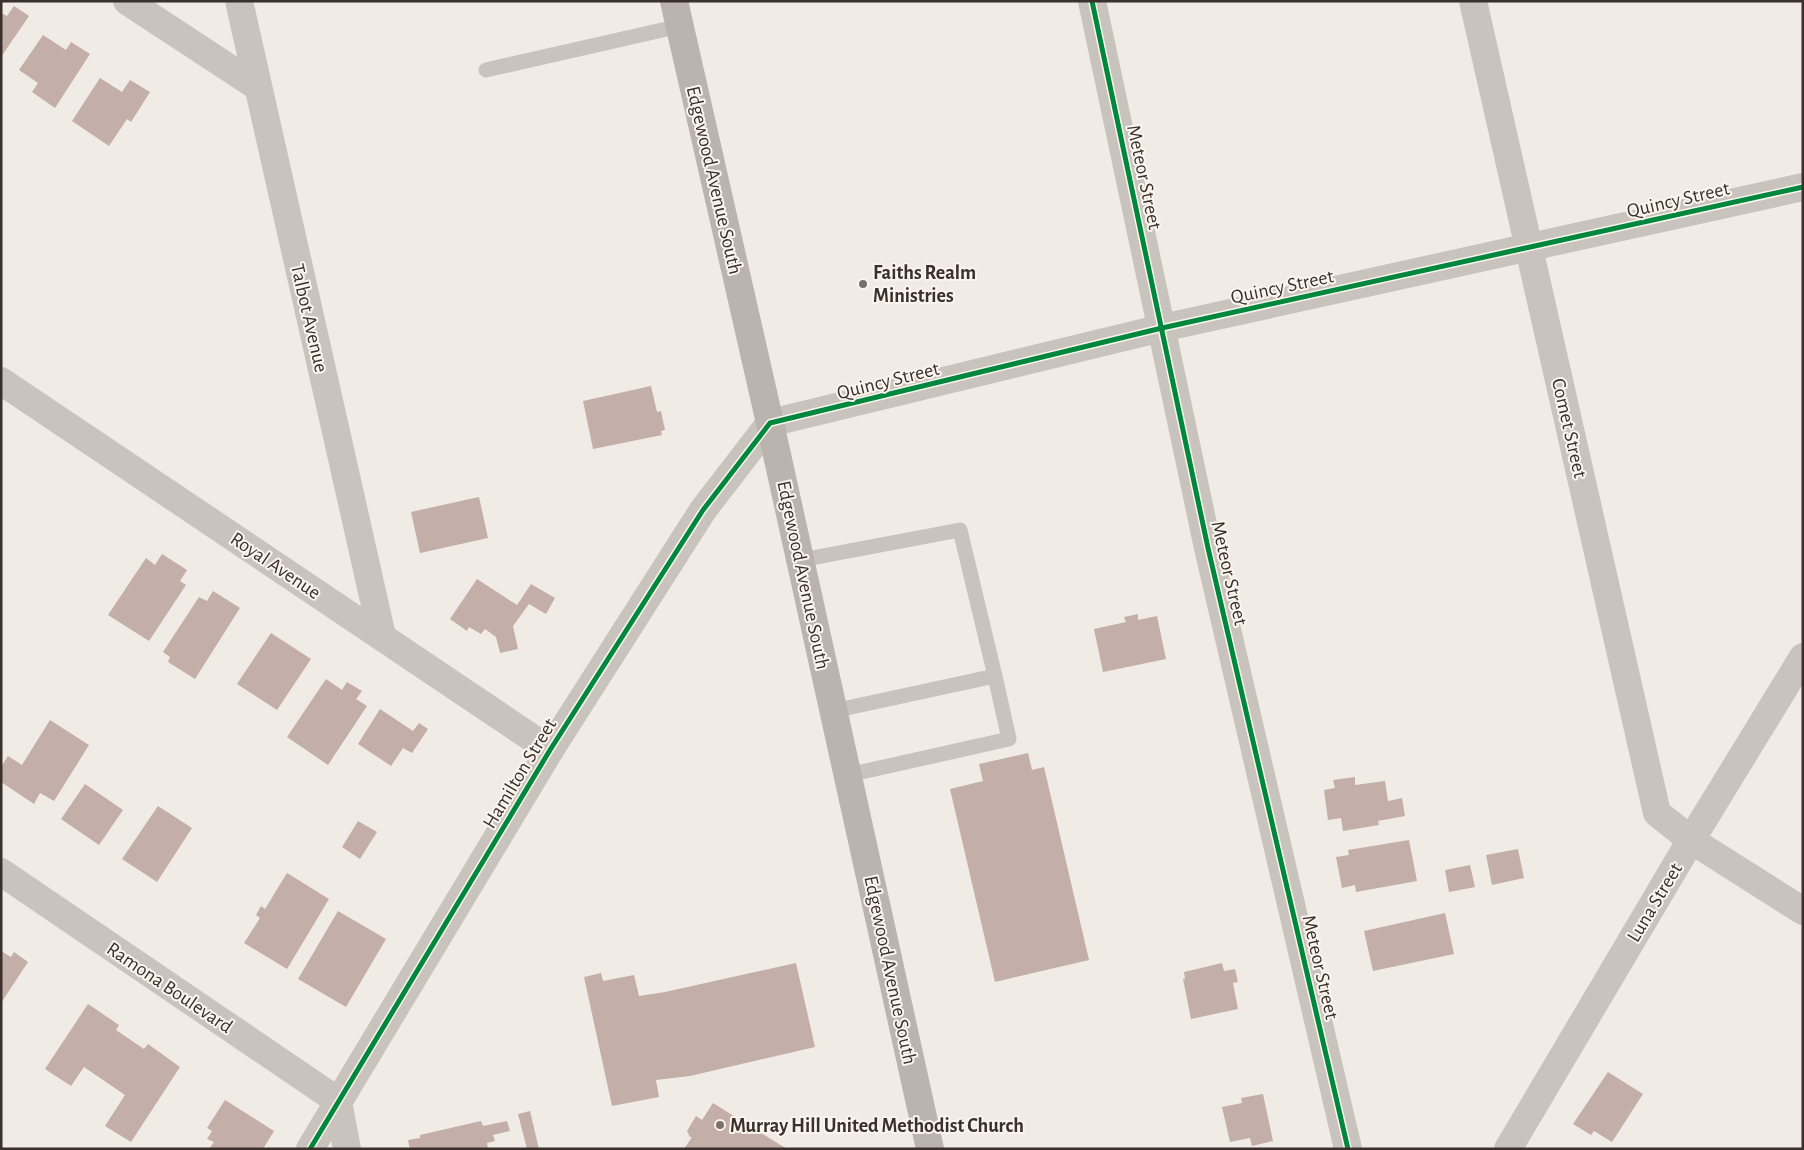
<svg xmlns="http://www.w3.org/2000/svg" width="1804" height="1150" viewBox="0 0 1804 1150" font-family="'Alegreya Sans',sans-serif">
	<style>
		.building { fill: #c3afa7 }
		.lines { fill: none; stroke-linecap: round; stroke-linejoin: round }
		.service { stroke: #c9c3be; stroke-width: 15 }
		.minor { stroke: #c9c3be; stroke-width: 28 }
		.secondary { stroke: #bab3ae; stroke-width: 28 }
		.cycleway-casing { stroke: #fbf5ee; stroke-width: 8 }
		.cycleway { stroke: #00873e; stroke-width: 5 }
		.poi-dot { fill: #7a716c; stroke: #fbf5ee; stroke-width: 2 }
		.labels { text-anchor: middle; stroke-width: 4; stroke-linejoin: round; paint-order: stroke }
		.street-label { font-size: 20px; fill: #3b302b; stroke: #fbf5ee }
		.poi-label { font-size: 20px; font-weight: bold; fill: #3b302b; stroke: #fbf5ee; text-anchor: start }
	</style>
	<rect width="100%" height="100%" fill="#f0ebe5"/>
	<g class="building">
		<path d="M14,6L29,16L1,57V13L7,16Z"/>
		<path d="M43,35L66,50L71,42L90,54L55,108L32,92L38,83L19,70Z"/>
		<path d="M100,78L122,92L130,80L150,92L131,122L127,119L109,146L72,121Z"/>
		<path d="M651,386L657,412L661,411L665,430L661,431L662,435L593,449L583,401Z"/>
		<path d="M479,497L488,538L420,553L411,512Z"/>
		<path d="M162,554L187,570L180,581L186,585L149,641L108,615L146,558L155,565Z"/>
		<path d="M477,579L517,605L531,584L555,598L546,614L529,604L513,626L518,649L500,653L496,637L485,629L481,634L469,627L467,631L450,619Z"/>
		<path d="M213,591L240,608L195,679L168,662L170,657L163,652L199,597L207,601Z"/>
		<path d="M1138,614V620L1157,616L1166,659L1103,672L1094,629L1126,622L1124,617Z"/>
		<path d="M271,633L311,659L277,710L237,684Z"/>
		<path d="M326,679L342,690L347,682L362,691L356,699L367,706L328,765L287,737Z"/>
		<path d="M380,709L413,731L419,723L428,729L412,753L403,748L391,766L358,744Z"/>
		<path d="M50,720L89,745L54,801L40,793L34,804L1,782V767L8,756L22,765Z"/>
		<path d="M1028,753L1032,770L1044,767L1089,960L995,982L950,789L983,781L979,764Z"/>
		<path d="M1355,777V785L1385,781L1388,801L1402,798L1405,816L1378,821L1379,825L1343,831L1341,818L1328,820L1324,790L1335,788L1333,780Z"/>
		<path d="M85,784L123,810L99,845L61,819Z"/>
		<path d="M158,806L192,828L157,882L122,859Z"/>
		<path d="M358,821L377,832L360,859L342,847Z"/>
		<path d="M1409,840L1417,881L1356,892L1355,885L1342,888L1336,857L1349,855L1348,850Z"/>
		<path d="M1518,849L1524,878L1492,885L1486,855Z"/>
		<path d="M1470,865L1475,887L1449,892L1445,870Z"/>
		<path d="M287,873L329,899L287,969L244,943L260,918L256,915L261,906L265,909Z"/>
		<path d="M338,911L386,939L346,1007L298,979Z"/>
		<path d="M1445,913L1454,954L1373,971L1364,931Z"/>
		<path d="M1,951L11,957L14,952L28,962L1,1003Z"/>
		<path d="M796,963L815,1047L690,1076L656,1080L659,1097L612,1106L584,977L601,973L603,981L634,975L639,996L665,992Z"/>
		<path d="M1222,963L1224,971L1235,969L1238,982L1233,983L1238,1009L1191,1019L1183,979H1185L1184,972Z"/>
		<path d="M88,1004L119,1025L116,1030L144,1049L148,1044L180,1067L131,1142L105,1126L125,1095L84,1067L71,1086L45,1069Z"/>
		<path d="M1608,1072L1643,1094L1612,1142L1594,1131L1591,1135L1573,1124Z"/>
		<path d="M1263,1094L1273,1141L1252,1146L1250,1138L1230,1142L1222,1107L1242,1103L1241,1098Z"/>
		<path d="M225,1100L274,1131L263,1149H209L214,1142L207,1139L212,1131L207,1128Z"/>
		<path d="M713,1103L787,1149H684L692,1137H690L687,1131L696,1116L702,1120Z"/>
		<path d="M530,1111L539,1149H527L518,1114Z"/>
		<path d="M481,1121L483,1126L507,1121L510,1131L493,1135L495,1141L487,1143L488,1149H410L408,1140L420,1138V1135Z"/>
	</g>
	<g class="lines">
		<g class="service">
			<path d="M486,70L680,26"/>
			<path d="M801,560L960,530L995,676L833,711"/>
			<path d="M848,775L1009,739L995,676"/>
		</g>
		<g class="minor">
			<path d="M127,1L258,87"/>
			<path d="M239,1L382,636"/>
			<path d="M1092,1L1208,548L1348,1149"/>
			<path d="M1473,1L1657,813L1691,840L1803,911"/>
			<path d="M1,381L550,750"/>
			<path d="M1,872L338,1101L347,1149"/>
			<path d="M310,1149L550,750L703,510L770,423L1162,328L1803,187"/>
			<path d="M1508,1149L1691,840L1803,657"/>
		</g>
		<path class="secondary" d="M674,1L770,423L930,1149"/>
		<defs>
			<g id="cycleway">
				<path d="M1092,1L1208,548L1348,1149"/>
				<path d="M310,1149L550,750L703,510L770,423L1162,328L1803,187"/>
			</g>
		</defs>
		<use href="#cycleway" class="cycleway-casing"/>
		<use href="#cycleway" class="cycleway"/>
	</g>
	<g class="poi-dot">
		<circle cx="863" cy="284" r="5"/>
		<circle cx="720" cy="1125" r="5"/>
	</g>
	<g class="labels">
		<g class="street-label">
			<text transform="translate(1145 177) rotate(78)" y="7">Meteor Street</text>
			<text transform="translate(715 180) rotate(77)" y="7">Edgewood Avenue South</text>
			<text transform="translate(1678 199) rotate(-13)" y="7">Quincy Street</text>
			<text transform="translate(1282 286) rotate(-12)" y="7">Quincy Street</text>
			<text transform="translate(310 318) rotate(77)" y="7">Talbot Avenue</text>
			<text transform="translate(888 380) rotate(-14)" y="7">Quincy Street</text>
			<text transform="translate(1570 428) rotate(77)" y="7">Comet Street</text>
			<text transform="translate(276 565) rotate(34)" y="7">Royal Avenue</text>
			<text transform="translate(1230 573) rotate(77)" y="7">Meteor Street</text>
			<text transform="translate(804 575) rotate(78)" y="7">Edgewood Avenue South</text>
			<text transform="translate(519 773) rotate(-59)" y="7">Hamilton Street</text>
			<text transform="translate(1654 902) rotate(-59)" y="7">Luna Street</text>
			<text transform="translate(1321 967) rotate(77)" y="7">Meteor Street</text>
			<text transform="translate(891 970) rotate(78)" y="7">Edgewood Avenue South</text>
			<text transform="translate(170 987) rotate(34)" y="7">Ramona Boulevard</text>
		</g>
		<g class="poi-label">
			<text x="873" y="279">Faiths Realm<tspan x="873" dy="23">Ministries</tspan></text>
			<text x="730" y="1132">Murray Hill United Methodist Church</text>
		</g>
	</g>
	<rect width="1804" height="1150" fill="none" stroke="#3b302b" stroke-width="5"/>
</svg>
